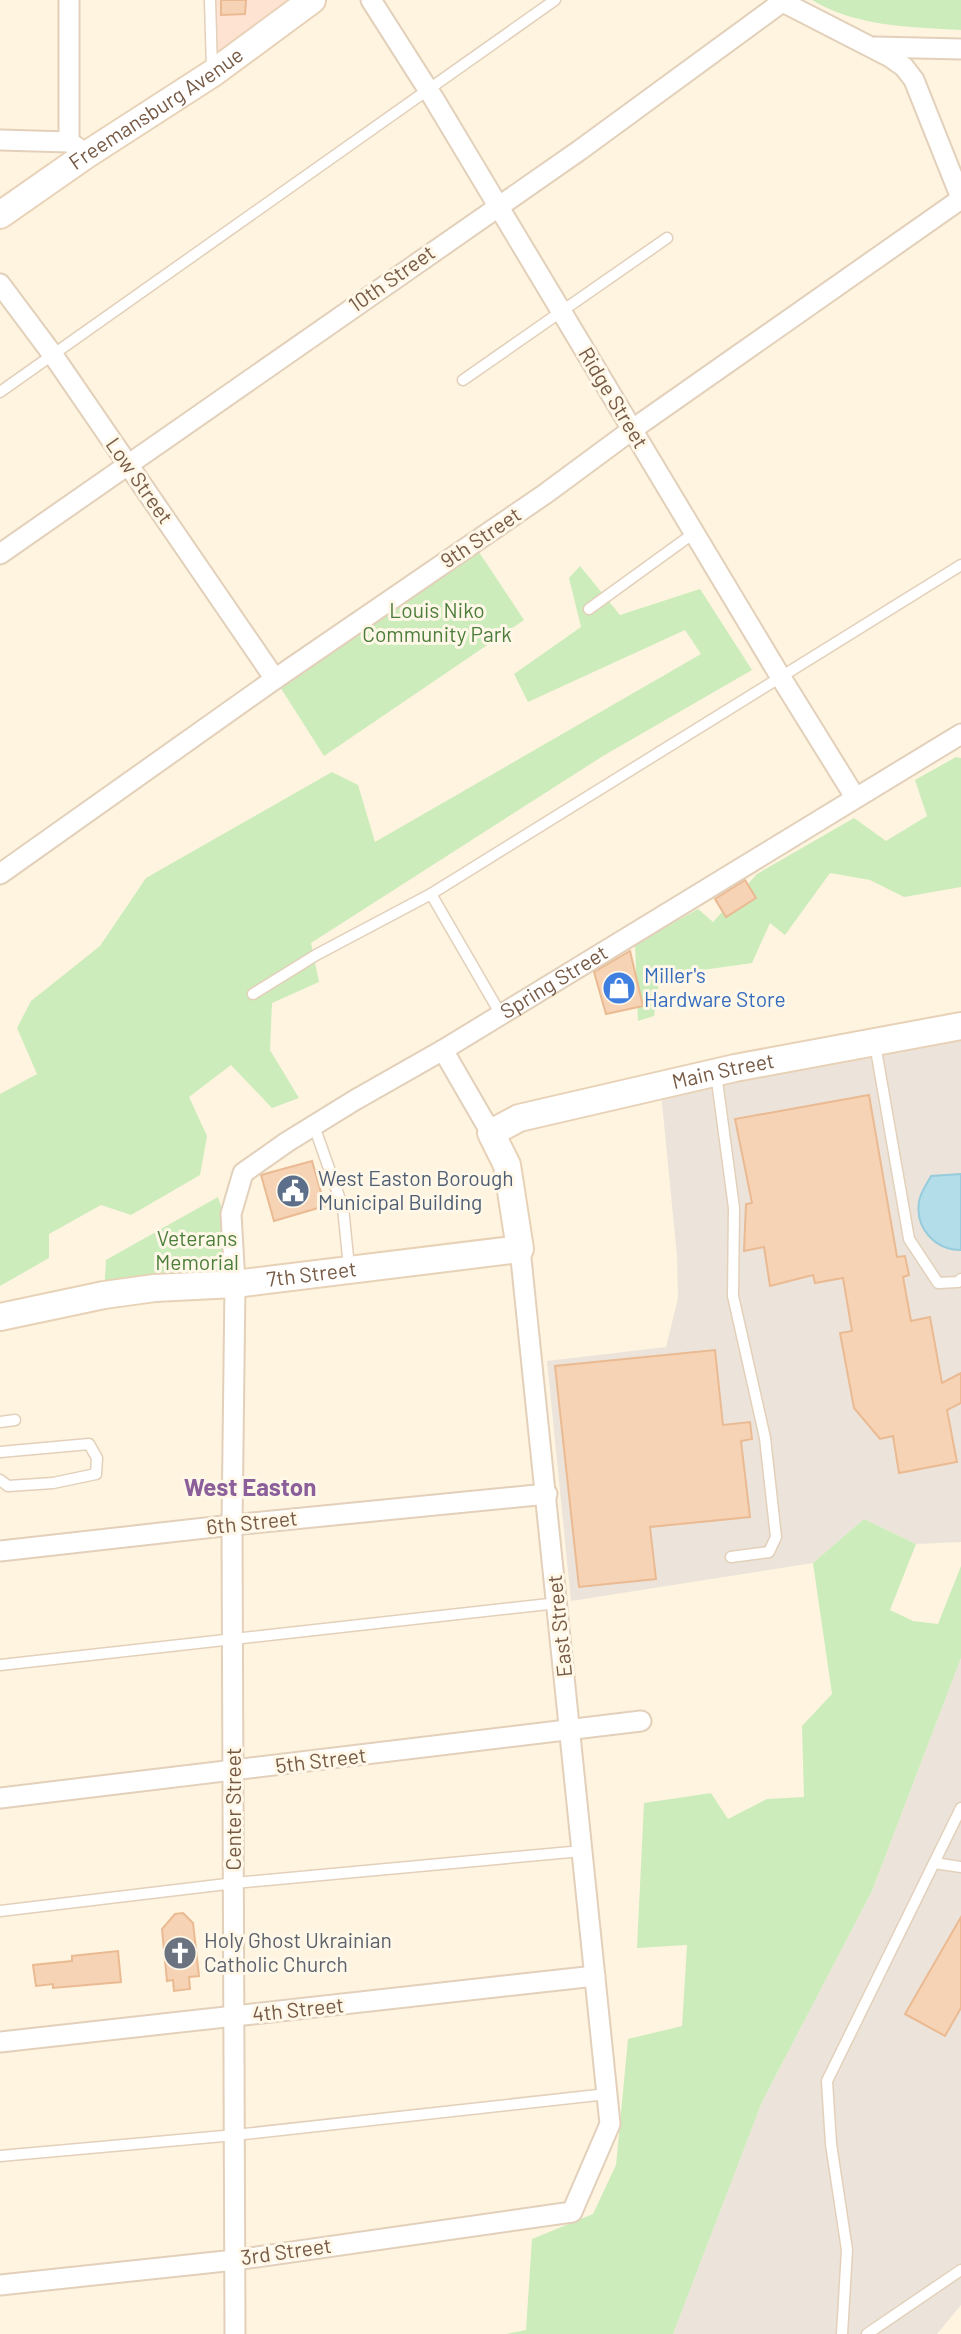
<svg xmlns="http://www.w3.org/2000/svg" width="961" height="2334" viewBox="0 0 961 2334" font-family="Barlow,sans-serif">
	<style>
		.commercial { fill: #ffe3d2 }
		.industrial { fill: #ece4db }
		.green { fill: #ccecbc }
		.water { fill: #b2dde9; stroke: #97ccdc; stroke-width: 2 }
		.building { fill: #f6d3b4; stroke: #eaba93; stroke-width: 2 }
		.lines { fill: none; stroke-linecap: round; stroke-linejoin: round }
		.lane-casing { stroke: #e3d0ba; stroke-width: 13 }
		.street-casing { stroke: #e3d0ba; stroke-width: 23 }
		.secondary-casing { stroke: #e8d2b7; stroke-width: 30 }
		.lane { stroke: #fff; stroke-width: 10 }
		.street { stroke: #fff; stroke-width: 19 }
		.secondary { stroke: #fff; stroke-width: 26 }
		.labels { text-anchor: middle; stroke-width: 6; stroke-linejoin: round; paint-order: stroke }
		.street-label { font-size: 21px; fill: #765a45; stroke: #fff7e7 }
		.park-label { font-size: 21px; fill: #4b7d3b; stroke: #fff7e7 }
		.shop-label { font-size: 21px; fill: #366cbe; stroke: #fff7e7; text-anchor: start }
		.service-label { font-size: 21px; fill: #4e5e75; stroke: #fff7e7; text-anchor: start }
		.worship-label { font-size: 21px; fill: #5b616d; stroke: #fff7e7; text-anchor: start }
		.quarter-label { font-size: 24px; font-weight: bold; fill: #8b5f9a; stroke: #fff7e7 }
	</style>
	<rect width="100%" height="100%" fill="#fef4df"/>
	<path class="commercial" d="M209,0H300L209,69Z"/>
	<g class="industrial">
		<path d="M961,1038V1542L916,1544L864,1519L813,1563L571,1601L547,1361L666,1347L678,1298L677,1256L660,1083Z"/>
		<path d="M961,1658V2305L937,2334H673L762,2102L872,1891Z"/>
	</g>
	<g class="green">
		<path d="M812,0H961V30C911,27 856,27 812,0Z"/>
		<path d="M473,543L524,620L324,756L275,679Z"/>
		<path d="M580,566L620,615L700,589L752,670L603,756L311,943L319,982L272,1003L270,1050L299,1098L272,1108L231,1065L189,1097L207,1136L200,1175L131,1215L101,1205L49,1234V1258L0,1286V1094L37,1074L17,1028L31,1001L100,946L146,878L332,772L358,785L375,842L701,654L685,630L528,702L514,674L581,627L569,578Z"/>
		<path d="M956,757L961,758V887L904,897L870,880L830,873L785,935L770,923L752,963L660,976L654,1016L638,1021L635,944L698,909L713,922L757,874L854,818L886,841L927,816L915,780Z"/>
		<path d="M218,1197L233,1241L235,1284L104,1295L106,1260Z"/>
		<path d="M864,1519L916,1544L890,1610L913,1621L938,1624L961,1566V1658L872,1891L762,2102L673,2334H506L526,2330L532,2239L593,2214L616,2165L628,2039L682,2026L687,1945L637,1948L644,1803L711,1793L728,1819L767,1799L804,1797L802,1726L832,1694L813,1563Z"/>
	</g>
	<path class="water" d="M961,1174V1250C935,1250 915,1228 919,1202C920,1193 927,1184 931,1176Z"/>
	<g class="building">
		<path d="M221,0H246L245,14L221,15Z"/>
		<path d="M745,880L756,898L726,917L715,899Z"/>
		<path d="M630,951L643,1006L606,1014L594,972Z"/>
		<path d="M869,1095L897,1257L905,1256L909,1275L903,1277L911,1321L930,1317L942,1383L961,1373V1403L947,1410L957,1462L899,1473L893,1436L880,1439L854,1408L840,1333L852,1331L843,1278L815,1283L813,1275L770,1286L764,1247L744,1251L746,1204L752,1203L735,1119Z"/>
		<path d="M312,1161L325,1206L274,1221L261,1175Z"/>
		<path d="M715,1350L723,1425L750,1422L752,1439L741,1441L750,1517L650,1527L656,1579L579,1587L555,1366Z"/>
		<path d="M183,1913L193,1923L199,1976L189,1977L190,1989L174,1991L173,1980L167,1981L162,1929L175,1914Z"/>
		<path d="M961,1917V2008L945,2036L905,2014Z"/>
		<path d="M118,1951L121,1982L53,1988V1984L36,1986L33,1965L72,1961V1956Z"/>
	</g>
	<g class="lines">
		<defs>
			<g id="lane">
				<path d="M210,0L212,69"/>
				<path d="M463,380L667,238"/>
				<path d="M0,392L555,0"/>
				<path d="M589,609L694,533"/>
				<path d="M431,894L500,1013"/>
				<path d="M253,994L316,955L431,894L961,565"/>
				<path d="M875,1044L909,1239L938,1283L958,1282L961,1279"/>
				<path d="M716,1073L734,1208L733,1296L765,1438L776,1537L769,1552L731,1557"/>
				<path d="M314,1126L343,1208L349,1267"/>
				<path d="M0,1422L15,1420"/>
				<path d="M0,1452L89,1444L97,1458L96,1474L53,1483L8,1486L0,1480"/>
				<path d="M0,1665L558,1603"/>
				<path d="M934,1863L961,1867"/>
				<path d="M0,1911L235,1883L582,1851"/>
				<path d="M0,2156L235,2135L607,2094"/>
				<path d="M842,2334L847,2250L831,2144L827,2081L961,1808"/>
				<path d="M867,2334L961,2270"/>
			</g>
			<g id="street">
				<path d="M69,0V142"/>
				<path d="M371,0L434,99L780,676L855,797"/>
				<path d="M779,0L890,57L904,67L914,80L961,198"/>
				<path d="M875,47L961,49"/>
				<path d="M0,140L69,142L78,148"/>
				<path d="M0,284L53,355L275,679"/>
				<path d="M0,554L580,150L782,2"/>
				<path d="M0,874L275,679L545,494L633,429L961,199"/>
				<path d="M443,1050L491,1133"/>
				<path d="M0,1551L232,1525L547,1494"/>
				<path d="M0,1798L641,1721"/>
				<path d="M0,2042L595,1976"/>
				<path d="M0,2285L235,2260L572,2212L610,2124L520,1249"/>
				<path id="s1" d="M235,2334L232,1525L235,1284L231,1214L243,1173L287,1142L355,1100L443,1050L961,734"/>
			</g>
			<g id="secondary">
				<path id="s2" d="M0,215L86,155L213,73L312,0"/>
				<path id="s3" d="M0,1317L104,1295L155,1288L235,1284L520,1249L507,1165L491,1133L519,1118L735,1068L961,1026"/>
			</g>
		</defs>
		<use href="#lane" class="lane-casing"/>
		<use href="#street" class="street-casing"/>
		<use href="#secondary" class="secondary-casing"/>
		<use href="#lane" class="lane"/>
		<use href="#street" class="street"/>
		<use href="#secondary" class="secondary"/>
	</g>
	<defs>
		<symbol id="shop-disc" viewBox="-11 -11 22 22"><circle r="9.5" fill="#3f7fe0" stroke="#fff7e7"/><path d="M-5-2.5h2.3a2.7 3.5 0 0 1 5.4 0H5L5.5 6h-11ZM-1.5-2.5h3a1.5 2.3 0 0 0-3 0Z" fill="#fff"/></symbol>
		<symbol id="civic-disc" viewBox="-11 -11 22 22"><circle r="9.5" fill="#5c6f8a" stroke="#fff7e7"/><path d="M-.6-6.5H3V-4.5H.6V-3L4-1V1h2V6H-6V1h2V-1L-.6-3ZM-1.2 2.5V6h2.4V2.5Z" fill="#fff"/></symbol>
		<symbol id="church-disc" viewBox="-11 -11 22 22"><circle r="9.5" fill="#6b7280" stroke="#fff7e7"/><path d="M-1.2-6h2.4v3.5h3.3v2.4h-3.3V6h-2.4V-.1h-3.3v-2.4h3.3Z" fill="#fff"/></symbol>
	</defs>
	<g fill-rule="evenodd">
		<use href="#shop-disc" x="600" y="969" width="38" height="38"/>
		<use href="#civic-disc" x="274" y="1172" width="38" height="38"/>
		<use href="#church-disc" x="161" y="1934" width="38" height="38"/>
	</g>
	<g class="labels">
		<g class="street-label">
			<text dy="7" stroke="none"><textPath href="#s2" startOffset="189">Freemansburg Avenue</textPath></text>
			<text transform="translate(392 279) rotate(-35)" y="7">10th Street</text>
			<text transform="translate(613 398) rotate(59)" y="7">Ridge Street</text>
			<text transform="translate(139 481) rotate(55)" y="7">Low Street</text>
			<text transform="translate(481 538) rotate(-34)" y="7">9th Street</text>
			<text dy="7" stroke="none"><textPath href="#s1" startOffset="1528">Spring Street</textPath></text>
			<text dy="7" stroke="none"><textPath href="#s3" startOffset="887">Main Street</textPath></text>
			<text dy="7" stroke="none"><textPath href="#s3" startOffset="315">7th Street</textPath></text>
			<text transform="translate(252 1523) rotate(-6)" y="7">6th Street</text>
			<text transform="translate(560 1626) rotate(-96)" y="7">East Street</text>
			<text transform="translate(321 1761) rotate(-7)" y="7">5th Street</text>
			<text transform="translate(234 1809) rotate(-90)" y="7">Center Street</text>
			<text transform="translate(298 2010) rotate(-6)" y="7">4th Street</text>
			<text transform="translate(286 2252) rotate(-8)" y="7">3rd Street</text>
		</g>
		<g class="park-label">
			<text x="437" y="618">Louis Niko<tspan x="437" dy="24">Community Park</tspan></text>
			<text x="197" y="1246">Veterans<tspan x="197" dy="24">Memorial</tspan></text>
		</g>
		<g class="shop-label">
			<text x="644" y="983">Miller's<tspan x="644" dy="24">Hardware Store</tspan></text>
		</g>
		<g class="service-label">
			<text x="318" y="1186">West Easton Borough<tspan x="318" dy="24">Municipal Building</tspan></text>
		</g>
		<g class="worship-label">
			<text x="204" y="1948">Holy Ghost Ukrainian<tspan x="204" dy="24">Catholic Church</tspan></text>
		</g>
		<g class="quarter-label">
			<text x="250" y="1496">West Easton</text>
		</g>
	</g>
</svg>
